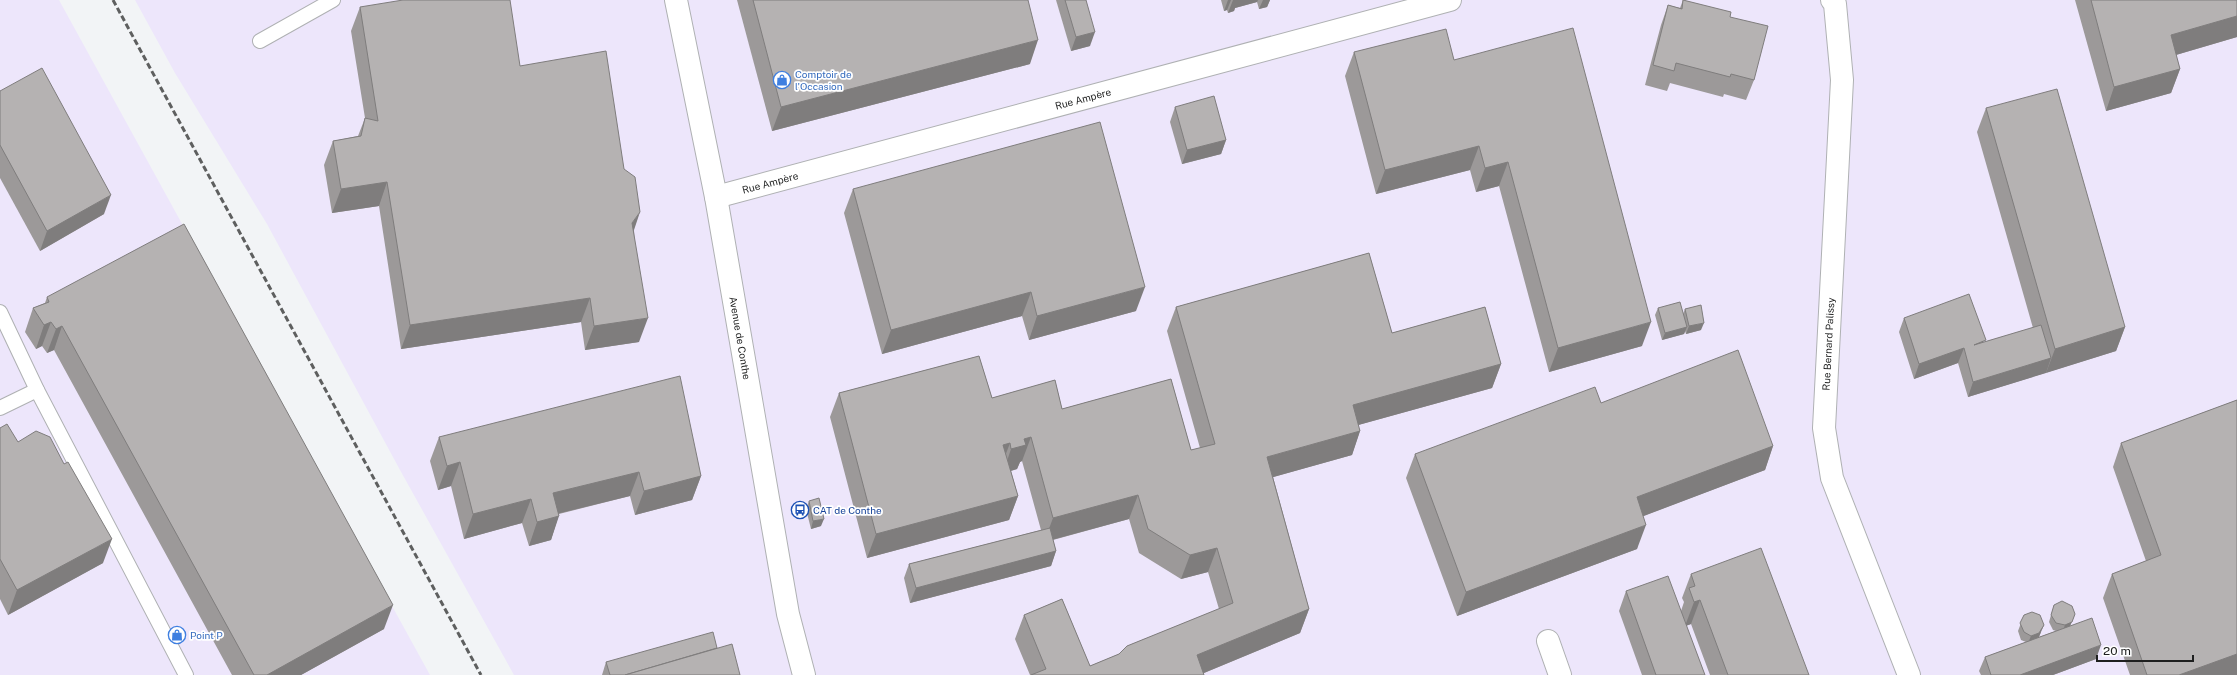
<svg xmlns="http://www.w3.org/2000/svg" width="2237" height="675" viewBox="0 0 2237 675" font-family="'Public Sans',sans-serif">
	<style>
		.commercial { fill: #ede6fb }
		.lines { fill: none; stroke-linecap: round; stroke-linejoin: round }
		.lane-casing { stroke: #afb1b3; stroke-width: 16 }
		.street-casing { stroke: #afb1b3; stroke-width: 24 }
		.secondary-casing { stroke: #afb1b3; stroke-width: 24 }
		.lane { stroke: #fff; stroke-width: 14 }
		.street { stroke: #fff; stroke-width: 22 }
		.secondary { stroke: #fff; stroke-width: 22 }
		.rail { stroke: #5e5f5f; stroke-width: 3; stroke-dasharray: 6 3; stroke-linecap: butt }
		.wall { fill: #9c9999 }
		.shaded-wall { fill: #7f7d7d }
		.building { fill: #b5b2b2; stroke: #7f7d7d }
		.labels { text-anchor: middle; stroke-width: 3.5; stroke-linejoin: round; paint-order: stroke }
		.shop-label { font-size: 10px; fill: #366cbe; stroke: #fff; text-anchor: start }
		.street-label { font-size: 10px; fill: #1e1f1f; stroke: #fff }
		.transit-label { font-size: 10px; fill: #164399; stroke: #fff; text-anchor: start }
	</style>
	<rect width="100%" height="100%" fill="#f2f4f6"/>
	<g class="commercial">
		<path d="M0,0H59L430,675H0Z"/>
		<path d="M135,0H2237V675H514L400,470L267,224L175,73Z"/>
	</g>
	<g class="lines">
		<defs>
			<g id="lane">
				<path d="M260,41L333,0"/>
				<path d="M0,312L37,390L186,675"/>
				<path d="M0,408L37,390"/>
			</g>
			<g id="street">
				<path d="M1832,0L1835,4L1842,80L1824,428L1832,478L1909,675"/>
				<path id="s1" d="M716,197L1450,0"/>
				<path d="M1548,641L1560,675"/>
			</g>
			<g id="secondary">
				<path id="s2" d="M676,0L716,197L788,614L804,675"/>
			</g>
		</defs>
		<use href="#lane" class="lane-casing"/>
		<use href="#street" class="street-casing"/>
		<use href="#secondary" class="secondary-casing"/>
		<use href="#lane" class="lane"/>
		<use href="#street" class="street"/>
		<use href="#secondary" class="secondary"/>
		<path class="rail" d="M113,0L481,675"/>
	</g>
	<g class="wall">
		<path d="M737,0H1028L1030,64L772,131Z"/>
		<path d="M1056,0H1086L1090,46L1071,51Z"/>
		<path d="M1221,0H1270L1267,7L1259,9L1257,2L1235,8L1234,11L1228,13L1227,10L1224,11Z"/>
		<path d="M1683,0L1730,17L1754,80L1746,100L1724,94L1723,97L1670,83L1667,91L1645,85L1661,25L1668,5L1680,8Z"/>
		<path d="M2075,0H2237V37L2176,55L2180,69L2171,93L2106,111Z"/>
		<path d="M360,7L520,66L634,230L639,342L585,350L581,322L401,349L379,206L332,213L324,165L333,141L358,136L365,118L351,31Z"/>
		<path d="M1354,52L1454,60L1642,346L1549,372L1499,186L1476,192L1470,170L1376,194L1345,76Z"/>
		<path d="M0,91L104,214L40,251L0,178Z"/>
		<path d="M1175,107L1226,140L1221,154L1182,164L1170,122Z"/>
		<path d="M1986,108L2125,327L2116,351L1968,397L1958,363L1914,379L1899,332L1904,318L1985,342L2033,328L1977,132Z"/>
		<path d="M853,189L1136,311L1029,340L1022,316L882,354L844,213Z"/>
		<path d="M1369,253L1392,333L1485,307L1501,364L1492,388L1358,425L1360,431L1352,455L1273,477L1309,609L1300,633L1204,673V675H1030L1015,639L1024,615L1062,599L1090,666L1119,654L1127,646L1219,609L1208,572L1181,579L1139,553L1129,519L1053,540L1056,551L1051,566L910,603L904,578L909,564L1041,530L1022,461L1020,462L1017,469L1011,471L1018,496L1009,520L867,558L830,417L839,393L979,356L992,398L1055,380L1062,409L1171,379L1191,450L1200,448L1167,331L1176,307Z"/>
		<path d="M47,297L384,629L301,675H232L54,350L47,353L42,346L36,349L25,332L33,308L45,303Z"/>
		<path d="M1658,308L1683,314L1685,309L1701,330L1686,334L1685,331L1684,334L1662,340L1655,315Z"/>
		<path d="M2237,400V675H2130L2103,598L2112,574L2146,561L2113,467L2121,443Z"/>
		<path d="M1601,403L1773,446L1765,470L1643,516L1637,549L1457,616L1406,478L1415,454Z"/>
		<path d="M0,428L103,563L8,615L0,599Z"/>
		<path d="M439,437L701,476L692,500L635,515L630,496L559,514L551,540L529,546L522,523L464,539L451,486L438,490L430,461Z"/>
		<path d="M809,501L821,526L811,529L806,509Z"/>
		<path d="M1691,574L1809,675H1710L1691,624L1686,626L1705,675H1642L1619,611L1626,591L1681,611L1684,602L1682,598Z"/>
		<path d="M2054,605L2096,659L2053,675H1981L1979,671L1985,657L2026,642L2021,640L2018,631L2024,615L2041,632L2039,637L2056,631L2053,630L2049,622Z"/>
		<path d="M717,648L740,675H602L606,662Z"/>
	</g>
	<g class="shaded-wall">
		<path d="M1228,0H1231L1227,10L1224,11Z"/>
		<path d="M1233,0H1258L1257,2L1235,8L1234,11L1228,13Z"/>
		<path d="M1263,0H1270L1267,7L1259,9Z"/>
		<path d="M2237,16V37L2162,59L2171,35Z"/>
		<path d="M1095,32L1090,46L1071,51L1076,37Z"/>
		<path d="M1038,40L1030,64L772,131L781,107Z"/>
		<path d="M2180,69L2171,93L2106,111L2114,87Z"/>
		<path d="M1226,140L1221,154L1182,164L1187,150Z"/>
		<path d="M1479,146L1470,170L1376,194L1385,170Z"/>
		<path d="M1508,162L1499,186L1476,192L1485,168Z"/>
		<path d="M387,182L379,206L332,213L341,189Z"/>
		<path d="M111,195L104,214L40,251L47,231Z"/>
		<path d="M640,212L632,236V223Z"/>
		<path d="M1145,287L1136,311L1029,340L1037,316Z"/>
		<path d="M1031,292L1022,316L882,354L891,330Z"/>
		<path d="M590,298L581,322L401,349L410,325Z"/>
		<path d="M648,318L639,342L585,350L594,326Z"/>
		<path d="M51,322L42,346L36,349L44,325Z"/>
		<path d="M1651,322L1642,346L1549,372L1558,348Z"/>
		<path d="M1704,323L1701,330L1686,334L1689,326Z"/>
		<path d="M62,326L54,350L47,353L56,329Z"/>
		<path d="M1687,327L1684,334L1662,340L1665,333Z"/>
		<path d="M2125,327L2116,351L2046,373L2055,349Z"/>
		<path d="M1964,348L1958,363L1914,379L1919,364Z"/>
		<path d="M2051,358L2046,373L1968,397L1973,382Z"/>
		<path d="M1501,364L1492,388L1344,429L1353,405Z"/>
		<path d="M1360,431L1352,455L1259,481L1267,457Z"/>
		<path d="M1031,437L1022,461L1020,462L1017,469L1003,473L1011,449L1024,439Z"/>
		<path d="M1010,443L1001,467L1003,445Z"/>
		<path d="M1773,446L1765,470L1628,522L1637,497Z"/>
		<path d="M460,462L451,486L438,490L447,466Z"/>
		<path d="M639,472L630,496L544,517L553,493Z"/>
		<path d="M701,476L692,500L635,515L644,491Z"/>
		<path d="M1138,495L1129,519L1044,542L1053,518Z"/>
		<path d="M1018,496L1009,520L867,558L876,534Z"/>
		<path d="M531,499L522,523L464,539L473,514Z"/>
		<path d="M559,516L551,540L529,546L537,522Z"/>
		<path d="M824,519L821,526L811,529L813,521Z"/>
		<path d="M1646,525L1637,549L1457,616L1466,592Z"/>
		<path d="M112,539L103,563L8,615L17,590Z"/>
		<path d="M1217,548L1208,572L1181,579L1190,555Z"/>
		<path d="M1056,551L1051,566L910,603L916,588Z"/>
		<path d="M1700,600L1691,624L1685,626L1694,602Z"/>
		<path d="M393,605L384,629L301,675H267Z"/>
		<path d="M1309,609L1300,633L1199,675L1197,655Z"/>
		<path d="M2075,614L2069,629L2062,633L2065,625Z"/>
		<path d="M2044,625L2041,632L2037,641L2028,643L2031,636Z"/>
		<path d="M2101,645L2096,659L2053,675H2020Z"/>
		<path d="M2237,654V675H2179Z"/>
	</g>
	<g class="building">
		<path d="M403,0H510L520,66L606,51L624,169L635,177L640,212L632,223L648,318L594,326L590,298L410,325L387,182L341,189L333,141L361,136L365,118L378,121L360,7Z"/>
		<path d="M753,0H1028L1038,40L781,107Z"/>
		<path d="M1065,0H1086L1095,32L1076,37Z"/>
		<path d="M1683,0L1731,12L1730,17L1768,26L1754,80L1731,74L1730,77L1676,63L1674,71L1653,65L1668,5L1682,9Z"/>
		<path d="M2091,0H2237V16L2171,35L2180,69L2114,87Z"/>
		<path d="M1573,28L1651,322L1558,348L1508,162L1485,168L1479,146L1385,170L1354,52L1446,29L1454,60Z"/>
		<path d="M42,68L111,195L47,231L0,145V91Z"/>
		<path d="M2057,89L2125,327L2055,349L1986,108Z"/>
		<path d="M1214,96L1226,140L1187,150L1175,107Z"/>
		<path d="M1100,122L1145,287L1037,316L1031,292L891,330L853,189Z"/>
		<path d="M184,224L393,605L267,675H254L62,326L56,329L51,322L44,325L33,308L49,302L47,297Z"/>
		<path d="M1369,253L1392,333L1485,307L1501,364L1353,405L1360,431L1267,457L1309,609L1197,655L1204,675H1031L1046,669L1024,615L1062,599L1090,666L1119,654L1127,646L1233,603L1217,548L1190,555L1148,529L1138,495L1053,518L1031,437L1024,439L1026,445L1011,449L1010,443L1003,445L1018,496L876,534L839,393L979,356L992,398L1055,380L1062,409L1171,379L1191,450L1215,444L1176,307Z"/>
		<path d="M1969,294L1986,340L1974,345L2041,325L2051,358L1973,382L1964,348L1919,364L1904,318Z"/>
		<path d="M1680,302L1687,327L1665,333L1658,308Z"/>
		<path d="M1701,305L1704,323L1689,326L1685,309Z"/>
		<path d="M1738,350L1773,446L1637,497L1646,525L1466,592L1415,454L1595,387L1601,403Z"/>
		<path d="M680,376L701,476L644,491L639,472L553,493L559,516L537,522L531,499L473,514L460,462L447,466L439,437Z"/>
		<path d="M2237,400V654L2179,675H2147L2112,574L2161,555L2121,443Z"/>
		<path d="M7,424L18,442L36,431L50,437L64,464L68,462L112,539L17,590L0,559V428Z"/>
		<path d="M819,498L824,519L813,521L809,501Z"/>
		<path d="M1050,528L1056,551L916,588L909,564Z"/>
		<path d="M1761,548L1809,675H1728L1700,600L1694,602L1689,588L1695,586L1691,574Z"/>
		<path d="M1668,576L1705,675H1656L1626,591Z"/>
		<path d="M2062,601L2072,606L2075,614L2072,622L2065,625L2056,623L2051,615L2054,605Z"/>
		<path d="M2032,612L2040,615L2044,625L2039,633L2031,636L2024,632L2020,623L2024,615Z"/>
		<path d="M2092,618L2101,645L2020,675H1991L1985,657Z"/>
		<path d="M713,632L717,648L625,675H610L606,662Z"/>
		<path d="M732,644L740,675H625Z"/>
	</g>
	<defs>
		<symbol id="shop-ring" viewBox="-11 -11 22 22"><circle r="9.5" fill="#fff" stroke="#3f7fe0" stroke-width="1.5"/><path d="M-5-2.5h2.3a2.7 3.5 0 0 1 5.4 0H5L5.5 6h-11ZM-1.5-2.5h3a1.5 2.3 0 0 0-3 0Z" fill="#3f7fe0"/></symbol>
		<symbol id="bus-ring" viewBox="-11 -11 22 22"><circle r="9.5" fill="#fff" stroke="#1a4fb4" stroke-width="1.5"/><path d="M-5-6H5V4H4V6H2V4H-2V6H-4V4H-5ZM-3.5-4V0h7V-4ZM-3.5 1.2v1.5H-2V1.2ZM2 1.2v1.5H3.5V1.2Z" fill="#1a4fb4"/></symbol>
	</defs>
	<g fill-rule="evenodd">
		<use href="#shop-ring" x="772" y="70" width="20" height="20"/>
		<use href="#bus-ring" x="790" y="500" width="20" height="20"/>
		<use href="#shop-ring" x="167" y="625" width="20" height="20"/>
	</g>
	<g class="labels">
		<g class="shop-label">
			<text x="795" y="78">Comptoir de<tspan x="795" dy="12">l'Occasion</tspan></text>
			<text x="190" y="639">Point P</text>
		</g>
		<g class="street-label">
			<text dy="4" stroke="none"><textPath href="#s1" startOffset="380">Rue Ampère</textPath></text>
			<text dy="4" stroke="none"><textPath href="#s1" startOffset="56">Rue Ampère</textPath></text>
			<text dy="4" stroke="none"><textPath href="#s2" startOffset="344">Avenue de Conthe</textPath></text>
			<text transform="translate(1828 344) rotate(-87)" y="4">Rue Bernard Palissy</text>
		</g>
		<g class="transit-label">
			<text x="813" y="514">CAT de Conthe</text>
		</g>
	</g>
	<path d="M2097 655v6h96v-6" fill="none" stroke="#1e1f1f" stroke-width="2"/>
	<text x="2103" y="655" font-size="12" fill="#1e1f1f" stroke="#ffffff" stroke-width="3" paint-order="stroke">20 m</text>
</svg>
